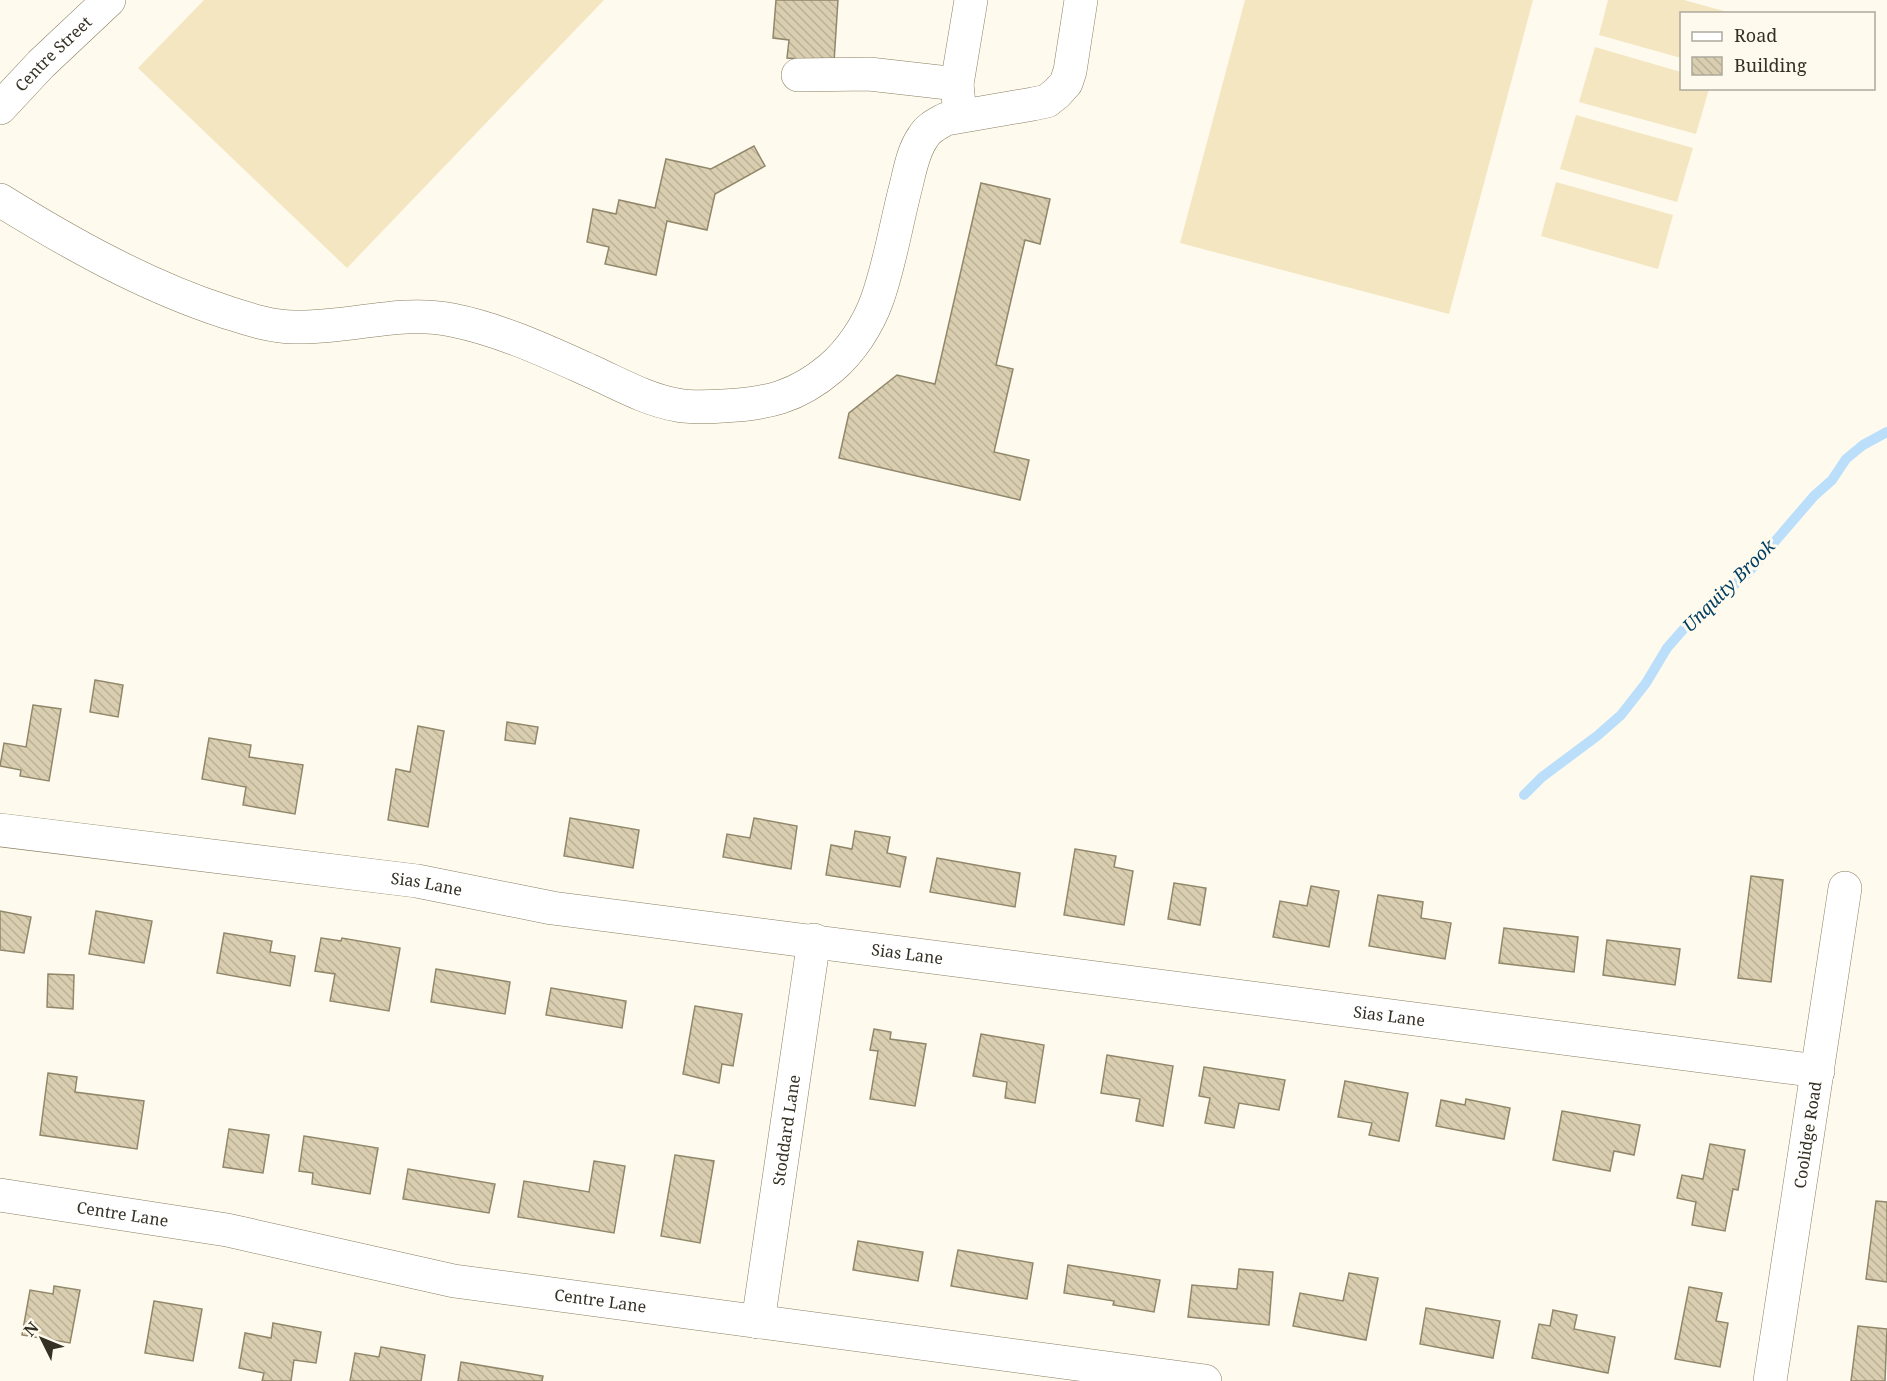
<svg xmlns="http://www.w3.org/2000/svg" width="1887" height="1381" viewBox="0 0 1887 1381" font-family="'Noto Serif',serif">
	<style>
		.pitch { fill: #f3e6c1 }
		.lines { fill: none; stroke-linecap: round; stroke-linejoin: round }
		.stream { stroke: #bbdffb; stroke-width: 10 }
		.building { fill: url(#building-back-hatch); stroke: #91876a; stroke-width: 1.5 }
		.minor-casing { stroke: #887e61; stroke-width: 34 }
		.minor { stroke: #fff; stroke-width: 33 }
		.labels { text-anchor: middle; stroke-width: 6; stroke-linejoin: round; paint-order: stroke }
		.street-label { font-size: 16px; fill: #343024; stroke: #fffaee }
		.water-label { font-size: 18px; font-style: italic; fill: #003e62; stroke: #fffaee }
	</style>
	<defs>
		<pattern id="building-back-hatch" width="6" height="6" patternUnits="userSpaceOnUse" patternTransform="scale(1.5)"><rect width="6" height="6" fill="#d9ceaf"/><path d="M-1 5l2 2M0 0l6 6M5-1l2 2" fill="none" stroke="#bbb196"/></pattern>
	</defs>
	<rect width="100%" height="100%" fill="#fffaee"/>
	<g class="pitch">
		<path d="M204,0H604L347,268L138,68Z"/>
		<path d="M1245,0H1533L1449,314L1180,243Z"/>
		<path d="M1608,0H1684L1731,13L1682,14L1681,58L1599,35Z"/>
		<path d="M1595,47L1681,72L1682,88L1709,89L1696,134L1579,102Z"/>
		<path d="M1576,115L1693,148L1677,202L1560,169Z"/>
		<path d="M1556,182L1673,215L1658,269L1541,236Z"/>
	</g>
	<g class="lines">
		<path class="stream" d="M1524,795L1542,777L1597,736L1621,715L1646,683L1667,648L1688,624L1747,574L1814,496L1832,480L1846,459L1863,445L1887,432"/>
	</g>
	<g class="building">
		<path d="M776,0H838L834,62L787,58L789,40L773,38Z"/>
		<path d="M754,146L765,166L715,194L707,230L667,221L656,275L605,264L609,247L587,242L593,209L616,214L619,200L655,208L666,159L711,169Z"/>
		<path d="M981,183L1050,199L1040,244L1025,240L996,365L1013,369L994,452L1029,460L1020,500L839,458L849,413L897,375L935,384Z"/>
		<path d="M95,680L123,685L118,717L90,712Z"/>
		<path d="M33,705L61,709L49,781L20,776L21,770L0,766L4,743L26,747Z"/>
		<path d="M507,722L538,727L535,744L505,740Z"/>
		<path d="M418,726L444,731L428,827L388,820L396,769L410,772Z"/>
		<path d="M209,738L251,745L249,757L303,765L295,814L243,805L246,787L202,779Z"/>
		<path d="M570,818L639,830L633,868L564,856Z"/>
		<path d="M754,818L797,826L791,869L723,857L727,834L750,838Z"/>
		<path d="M855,831L890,837L887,853L906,857L900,887L826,875L831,845L852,849Z"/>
		<path d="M1075,849L1116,856L1114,867L1133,871L1124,925L1064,915Z"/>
		<path d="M937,858L1020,873L1015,907L930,892Z"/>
		<path d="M1751,876L1783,880L1771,982L1738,978Z"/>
		<path d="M1174,883L1206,888L1200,925L1168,919Z"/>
		<path d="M1311,886L1339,891L1329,947L1273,937L1280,901L1307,906Z"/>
		<path d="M1378,895L1423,902L1421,918L1451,923L1445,959L1369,946Z"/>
		<path d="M0,911L31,917L24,953L0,950Z"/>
		<path d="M96,911L152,921L144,963L89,954Z"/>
		<path d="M1504,928L1578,937L1574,972L1499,963Z"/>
		<path d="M224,933L272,941L270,952L295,956L290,986L217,973Z"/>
		<path d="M321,938L341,941L342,938L400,948L389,1011L330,1001L335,974L315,971Z"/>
		<path d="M1607,940L1680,949L1675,985L1603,975Z"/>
		<path d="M436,969L510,982L505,1014L431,1002Z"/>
		<path d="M48,974L74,975L73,1009L47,1007Z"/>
		<path d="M551,988L626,1001L622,1028L546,1015Z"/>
		<path d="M695,1006L742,1014L733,1066L722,1064L719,1083L683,1074Z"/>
		<path d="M874,1029L891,1032L890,1039L926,1044L915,1106L870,1099L878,1051L870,1050Z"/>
		<path d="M981,1034L1044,1045L1035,1103L1005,1098L1007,1082L973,1076Z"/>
		<path d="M1107,1055L1173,1066L1163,1126L1136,1121L1140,1099L1101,1093Z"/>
		<path d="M1204,1067L1285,1080L1279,1110L1239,1103L1234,1128L1205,1123L1210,1098L1199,1096Z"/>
		<path d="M48,1073L77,1077L75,1092L144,1101L137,1149L40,1135Z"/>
		<path d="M1345,1081L1408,1093L1399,1141L1369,1135L1372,1123L1338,1117Z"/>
		<path d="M1466,1099L1510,1108L1504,1139L1436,1126L1441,1100L1465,1105Z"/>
		<path d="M1562,1111L1640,1125L1634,1155L1614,1151L1610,1171L1553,1160Z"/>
		<path d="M229,1129L269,1135L263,1173L223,1167Z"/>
		<path d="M304,1136L378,1148L370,1194L312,1184L313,1173L299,1171Z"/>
		<path d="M1710,1144L1745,1150L1738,1190L1733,1189L1725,1231L1692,1225L1696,1202L1677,1198L1682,1175L1703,1179Z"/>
		<path d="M675,1155L714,1161L700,1243L661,1236Z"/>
		<path d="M594,1161L625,1166L614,1233L518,1217L524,1181L589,1192Z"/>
		<path d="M408,1169L495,1184L489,1213L403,1199Z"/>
		<path d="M1876,1201L1887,1202V1282L1866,1279Z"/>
		<path d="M858,1241L923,1252L918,1281L853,1270Z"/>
		<path d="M958,1250L1033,1263L1027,1299L951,1286Z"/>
		<path d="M1068,1265L1160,1280L1154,1312L1113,1305L1114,1301L1064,1293Z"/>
		<path d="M1239,1269L1273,1272L1269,1325L1188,1317L1192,1285L1237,1289Z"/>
		<path d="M1349,1273L1378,1278L1366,1340L1293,1326L1300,1293L1343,1301Z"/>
		<path d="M54,1286L80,1290L70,1343L22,1335L30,1290L53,1294Z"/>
		<path d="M1689,1287L1722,1293L1716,1321L1728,1323L1720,1367L1675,1359Z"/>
		<path d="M154,1301L202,1309L193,1361L145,1353Z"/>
		<path d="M1426,1308L1500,1321L1493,1358L1420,1344Z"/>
		<path d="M1553,1310L1577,1315L1574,1329L1615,1337L1608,1373L1532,1358L1539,1324L1550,1326Z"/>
		<path d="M273,1323L321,1332L316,1363L294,1360L291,1381H262L264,1373L239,1368L245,1333L271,1338Z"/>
		<path d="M1858,1326L1887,1329L1885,1381H1851Z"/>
		<path d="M381,1347L425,1355L421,1381H350L355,1353L379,1357Z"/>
		<path d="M461,1362L543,1376L542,1381H458Z"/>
	</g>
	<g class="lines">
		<defs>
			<g id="minor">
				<path d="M798,75L869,74L957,84"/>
				<path d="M959,105L957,84L971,0"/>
				<path id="s1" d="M0,108L41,64L109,0"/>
				<path d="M0,200C71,244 146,286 226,312C248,319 271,327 294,327C347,329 400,309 452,320C502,330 548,352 595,373C621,385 648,400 677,405C692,408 708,407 723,406C767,404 797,397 831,368C851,351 868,325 877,300C890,264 896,224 906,186C910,170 913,151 923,137C928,128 937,124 946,119L1033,104L1047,101L1057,93L1066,83L1070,71L1081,0"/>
				<path id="s2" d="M0,830L417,881L552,908L1818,1071"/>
				<path id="s3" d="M0,1195L227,1230L454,1281L1205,1381"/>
				<path id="s4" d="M758,1322L814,940"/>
				<path id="s5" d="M1770,1381L1845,888"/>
			</g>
		</defs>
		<use href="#minor" class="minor-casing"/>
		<use href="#minor" class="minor"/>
	</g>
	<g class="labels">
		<g class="street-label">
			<text dy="6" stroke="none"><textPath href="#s1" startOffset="76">Centre Street</textPath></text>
			<text dy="6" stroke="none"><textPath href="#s2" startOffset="430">Sias Lane</textPath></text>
			<text dy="6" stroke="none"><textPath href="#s2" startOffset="916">Sias Lane</textPath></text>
			<text dy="6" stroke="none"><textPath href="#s2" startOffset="1402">Sias Lane</textPath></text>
			<text dy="6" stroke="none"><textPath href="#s4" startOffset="194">Stoddard Lane</textPath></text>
			<text dy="6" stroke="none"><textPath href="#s5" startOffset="249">Coolidge Road</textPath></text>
			<text dy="6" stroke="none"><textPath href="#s3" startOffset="124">Centre Lane</textPath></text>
			<text dy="6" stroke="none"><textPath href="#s3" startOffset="610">Centre Lane</textPath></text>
		</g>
		<g class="water-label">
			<text transform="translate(1729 586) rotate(-45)" y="6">Unquity Brook</text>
		</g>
	</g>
	<rect x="1680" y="12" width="195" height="78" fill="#fffaee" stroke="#aea99d" stroke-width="1.5"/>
	<rect x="1692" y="32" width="30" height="9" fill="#ffffff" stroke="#aea99d" stroke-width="1.5"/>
	<text x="1734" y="42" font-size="18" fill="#343024">Road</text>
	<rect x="1692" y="57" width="30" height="18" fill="url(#building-back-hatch)" stroke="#aea99d" stroke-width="1.5"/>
	<text x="1734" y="72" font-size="18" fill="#343024">Building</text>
	<g transform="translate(42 1339) rotate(313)" stroke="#fffaee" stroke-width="4.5" paint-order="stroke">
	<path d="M0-4.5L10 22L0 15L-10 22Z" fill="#343024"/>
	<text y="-9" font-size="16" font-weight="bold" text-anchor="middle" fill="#343024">N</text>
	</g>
</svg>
